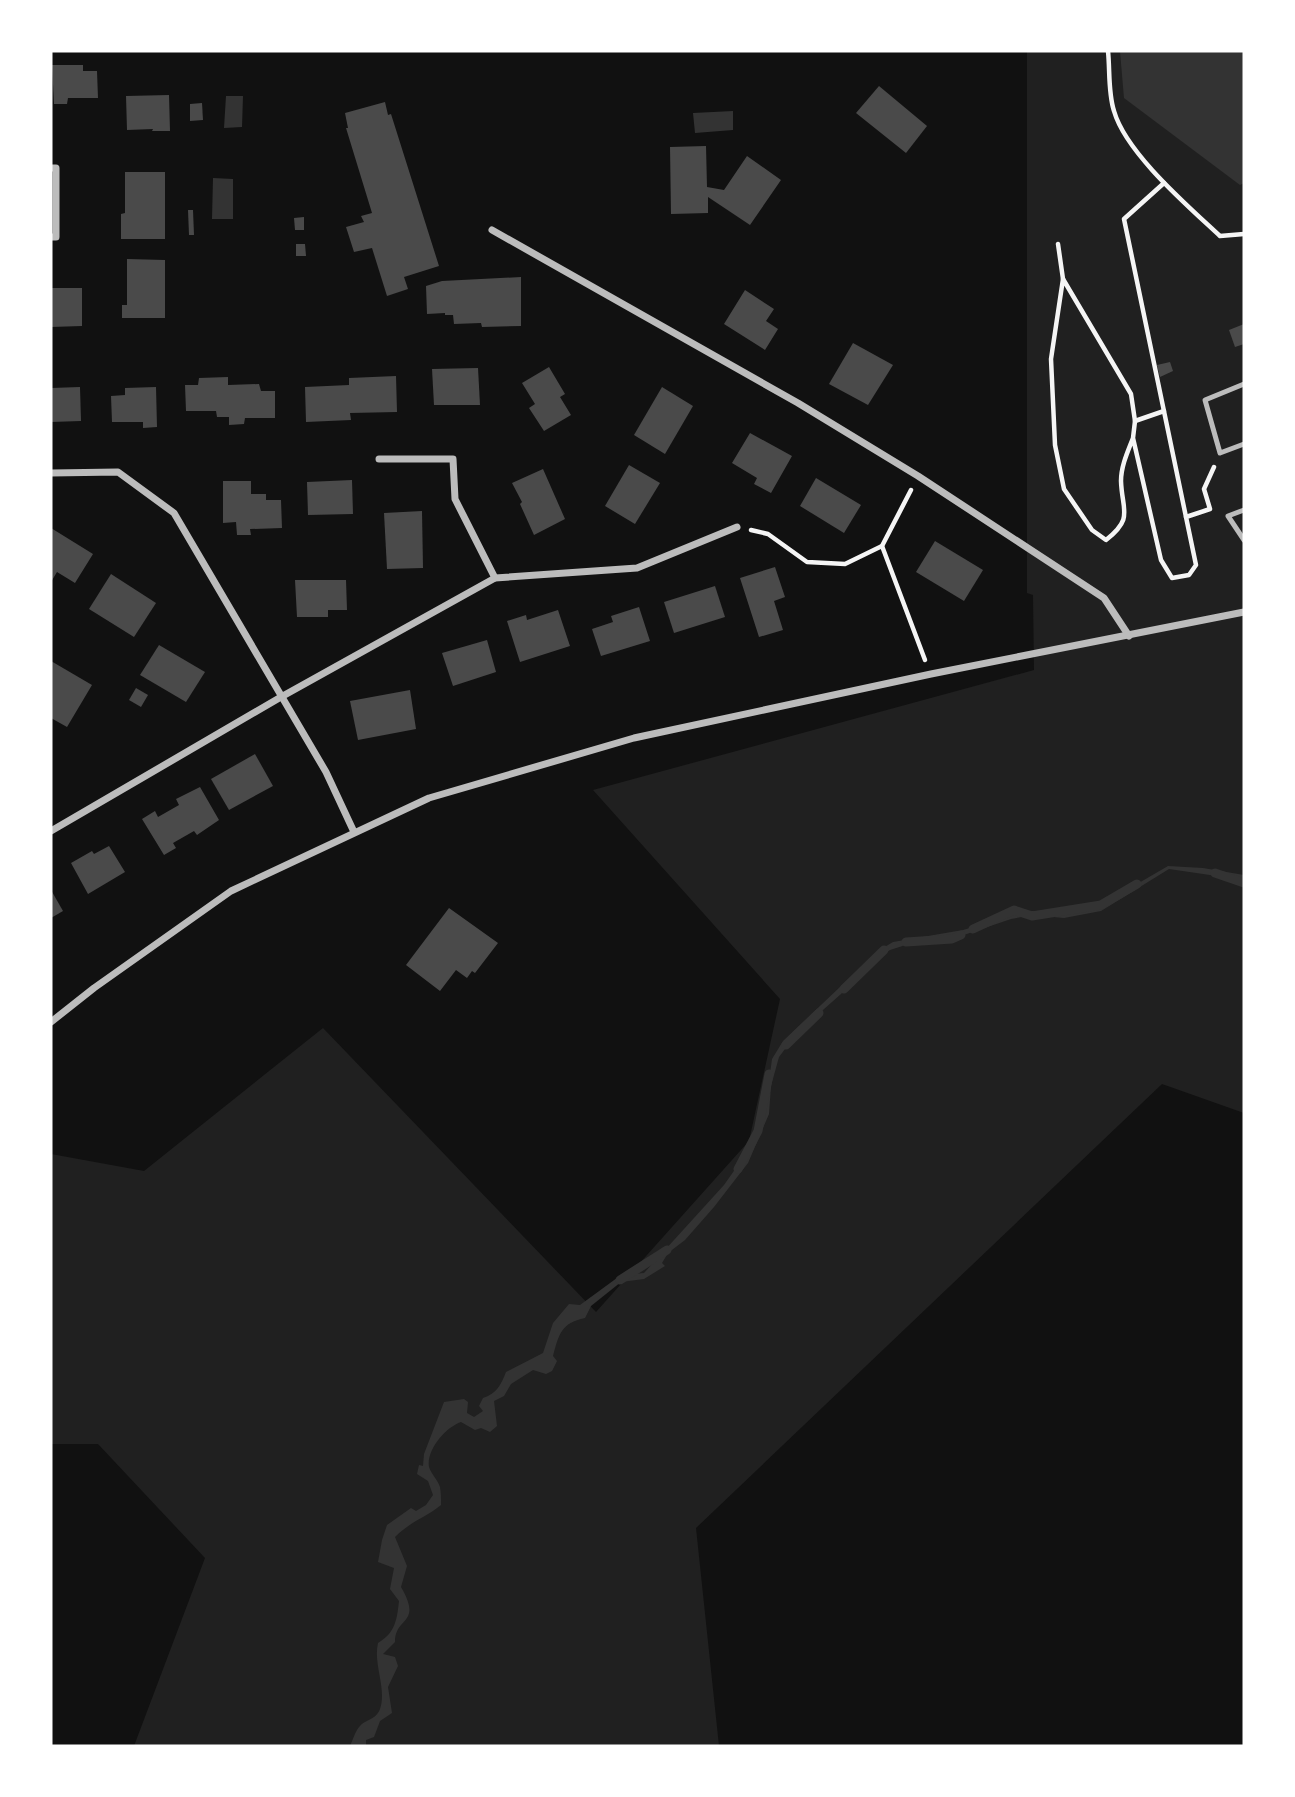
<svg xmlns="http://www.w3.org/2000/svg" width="1295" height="1797" viewBox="0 0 1295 1797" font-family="'Work Sans',sans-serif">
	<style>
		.green { fill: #202020 }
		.water { fill: #333 }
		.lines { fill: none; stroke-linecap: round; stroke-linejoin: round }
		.stream { stroke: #333; stroke-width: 9 }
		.building { fill: #4a4a4a }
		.path { stroke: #f5f5f5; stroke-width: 4.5 }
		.service { stroke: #bcbcbc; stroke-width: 5 }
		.minor { stroke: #bcbcbc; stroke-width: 7 }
	</style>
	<rect width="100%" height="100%" fill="#111"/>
	<path class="green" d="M1027,51H1244V1113L1162,1084L696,1528L719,1746H134L205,1558L98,1444H51V1154L144,1171L323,1028L596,1312L749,1141L780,999L593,790L1034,670L1033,595L1027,593Z"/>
	<g class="water">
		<path d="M1120,51H1244V183L1240,185L1124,98Z"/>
		<path d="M226,96H243L242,127L224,128Z"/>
		<path d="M733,111V130L695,133L693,113Z"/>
		<path d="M213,178L233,179V219H212Z"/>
		<path d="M1168,866L1203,868L1244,875V880L1169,869L1101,911L1064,918L1032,915L1011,919L952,939L918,941L890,950L868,963L841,994L797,1033L779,1057L771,1086L769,1114L748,1163L714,1207L685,1240L668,1253L662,1263L665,1266L644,1279L621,1282L591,1306L585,1318C561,1323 559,1334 553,1356L557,1361L552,1371L546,1374L533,1370L511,1384L504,1396L494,1401L497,1426L490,1432L481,1428L475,1430L461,1422C446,1427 426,1450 429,1467C431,1474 438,1480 440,1487C441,1493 441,1499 441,1505C425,1518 411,1521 395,1537L407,1566L401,1587C423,1625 395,1616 395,1642L383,1654L395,1657L398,1666L388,1687L392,1713L380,1721L374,1737L366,1740V1746H350C353,1740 355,1731 360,1726C366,1719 376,1720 380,1709C387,1688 373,1665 378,1643C395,1633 397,1620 399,1601L390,1589L394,1568L378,1562L382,1540L387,1525L411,1508L416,1511L426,1505L433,1495L428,1481L417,1474L419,1465L423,1466L424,1454L444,1402L464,1399L468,1402L467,1413L474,1417L483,1411L479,1406L483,1398C496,1394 501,1385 506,1372L543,1353L553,1323L569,1304L580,1305L621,1275L644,1273L724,1185L755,1141L765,1110L772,1059L783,1041L878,951L893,942L963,930L994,921L1014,910L1066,913L1101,905Z"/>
	</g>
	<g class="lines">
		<g class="stream">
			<path d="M1215,873L1244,883"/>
			<path d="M973,929L1014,910L1032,916L1101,905L1137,884"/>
			<path d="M906,942L952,939L961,935"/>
			<path d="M844,989L884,950"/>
			<path d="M786,1045L819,1013"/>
			<path d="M738,1169L758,1131L769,1074"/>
			<path d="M620,1280L667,1250"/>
		</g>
	</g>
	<g class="building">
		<path d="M52,65H83V71H97L98,98H68L67,104H54Z"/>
		<path d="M879,86L927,126L906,153L856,113Z"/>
		<path d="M169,95L170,131H152L153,129L127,130L126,96Z"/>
		<path d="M385,102L388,115L391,114L439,266L404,277L408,289L387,296L372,248L354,252L346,227L364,222L361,216L372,213L346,128H348L345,113Z"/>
		<path d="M202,103L203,120L190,121V104Z"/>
		<path d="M706,146L707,187L724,190L747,156L781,180L750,225L708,197V213L671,214L670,147Z"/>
		<path d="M125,172H165V239H121V214L125,213Z"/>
		<path d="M188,210H193L194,235H189Z"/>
		<path d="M304,217V230H295L294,218Z"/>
		<path d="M296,244H305L306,256H296Z"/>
		<path d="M127,259L165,260V318H122V305H127Z"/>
		<path d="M521,277V326L482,327L481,323L454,324L453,315H445V313L427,314L426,286L442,281Z"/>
		<path d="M51,288H82V326L51,327Z"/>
		<path d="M745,290L774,309L766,321L778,329L765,350L724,324Z"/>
		<path d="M1244,324V344L1235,347L1229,330Z"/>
		<path d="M853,343L893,365L868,405L829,384Z"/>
		<path d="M1170,362L1173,371L1160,377L1157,365Z"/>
		<path d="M549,367L565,394L560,397L571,415L544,431L529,408L535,404L522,383Z"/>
		<path d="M478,368L480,405H434L432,369Z"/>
		<path d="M396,376L397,412L350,413L351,420L306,422L305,387L349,385V378Z"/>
		<path d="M228,377V385L259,384L261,391H275V418H245L244,424L229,425V417H217L216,411H186L185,385H198L199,378Z"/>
		<path d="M80,387L81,421L51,422V388Z"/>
		<path d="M156,387L157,427L143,428V422H112L111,396L125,395V388Z"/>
		<path d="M662,387L693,406L665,454L634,435Z"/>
		<path d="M750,433L792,456L771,493L754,484L757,478L732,463Z"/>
		<path d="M629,465L660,483L635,524L605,506Z"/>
		<path d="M543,469L565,519L534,535L520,504L522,502L512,483Z"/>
		<path d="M816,478L861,505L844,533L800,506Z"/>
		<path d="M352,480L353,514L308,515L307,482Z"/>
		<path d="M223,481H251V494H266V500H281L282,528L250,529L251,535H237L236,522L223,523Z"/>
		<path d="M422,511L423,568L387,569L384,513Z"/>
		<path d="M51,528L93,554L75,583L57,572L51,582Z"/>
		<path d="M935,541L983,570L964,601L916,572Z"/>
		<path d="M775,567L785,597L774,601L783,630L759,637L740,578Z"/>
		<path d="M111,574L156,603L134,637L89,609Z"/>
		<path d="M295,580H346L347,610H328V617H297Z"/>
		<path d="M715,586L725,617L674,633L664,602Z"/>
		<path d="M639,607L650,641L601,656L592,629L613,622L611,616Z"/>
		<path d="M558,610L570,646L520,662L507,621L526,615L527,620Z"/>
		<path d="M487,640L496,672L453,686L442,653Z"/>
		<path d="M159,645L205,672L186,702L140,675Z"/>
		<path d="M51,661L92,685L67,727L51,718Z"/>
		<path d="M136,688L148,695L141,707L129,700Z"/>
		<path d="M410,690L416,729L358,740L350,701Z"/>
		<path d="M255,754L273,786L229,810L211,779Z"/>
		<path d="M200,787L219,820L197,835L194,831L173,843L176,848L164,855L142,819L155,811L158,817L179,805L176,799Z"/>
		<path d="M109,846L125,872L88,894L71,863L92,851L94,854Z"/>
		<path d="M51,890L63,911L51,918Z"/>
		<path d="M449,908L498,943L475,973L472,971L467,978L456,970L440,991L406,965Z"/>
	</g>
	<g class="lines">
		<g class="path">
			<path d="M1108,51C1110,70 1108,93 1114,111C1126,153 1188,206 1220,236L1244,234"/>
			<path d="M1164,183L1124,219L1186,517"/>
			<path d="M1058,244L1063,279"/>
			<path d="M1135,421L1164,411"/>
			<path d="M1133,438L1135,421L1131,394L1063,279L1051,359L1055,445L1064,489L1092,530L1106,540C1134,518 1122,511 1121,481C1121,466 1128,451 1133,438L1161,560L1172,578L1189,575L1196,565L1186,517L1210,509L1204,489L1214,467"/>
			<path d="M751,530L768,534L807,562L845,564L882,546L911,490"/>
			<path d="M882,546L925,660"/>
		</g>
		<g class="service">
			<path d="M1244,384L1205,400L1220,453L1244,444"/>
			<path d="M1244,510L1228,516L1244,540"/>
		</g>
		<g class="minor">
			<path d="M51,168H56V237H51"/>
			<path d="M492,230L798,403L918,476L1104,598L1129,636"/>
			<path d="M379,459H453L455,499L495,578"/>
			<path d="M51,473L118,472L174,513L326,772L354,832"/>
			<path d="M51,831L281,697L495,578L637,568L737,527"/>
			<path d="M51,1022L94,988L231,891L429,798L634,738L931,674L1244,612"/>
		</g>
	</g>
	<rect width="1295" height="1797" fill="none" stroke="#ffffff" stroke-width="105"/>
</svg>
